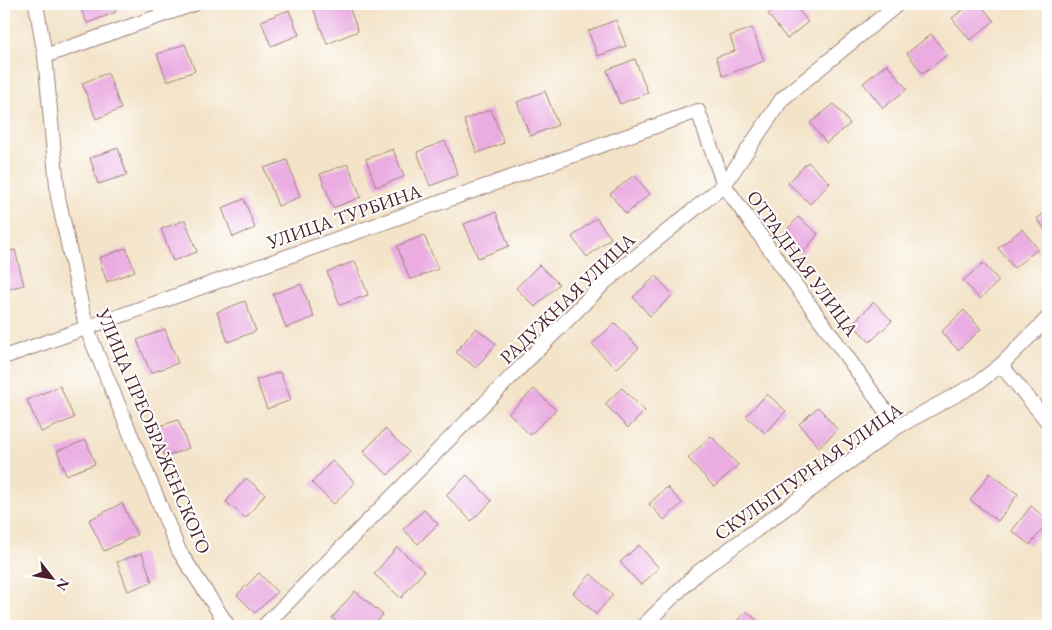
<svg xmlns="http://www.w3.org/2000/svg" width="1052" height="630" viewBox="0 0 1052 630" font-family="'EB Garamond',serif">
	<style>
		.building { fill: #eaace1 }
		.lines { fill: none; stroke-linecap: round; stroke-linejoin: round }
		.street-casing { stroke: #9e817a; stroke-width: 16 }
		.street { stroke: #fff; stroke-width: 14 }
		.labels { text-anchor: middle; stroke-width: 4; stroke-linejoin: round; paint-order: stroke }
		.street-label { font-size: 19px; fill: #4a1f2b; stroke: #fff }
	</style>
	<rect width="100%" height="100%" fill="#fff"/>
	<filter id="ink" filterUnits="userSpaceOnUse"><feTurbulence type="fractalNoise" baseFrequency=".02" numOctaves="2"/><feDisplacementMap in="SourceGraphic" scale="10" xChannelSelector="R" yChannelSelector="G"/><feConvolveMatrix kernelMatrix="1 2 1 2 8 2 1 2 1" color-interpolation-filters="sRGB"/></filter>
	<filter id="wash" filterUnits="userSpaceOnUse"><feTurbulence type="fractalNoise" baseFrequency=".0096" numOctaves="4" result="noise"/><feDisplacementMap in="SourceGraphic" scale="20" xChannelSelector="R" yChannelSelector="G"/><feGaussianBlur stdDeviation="1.12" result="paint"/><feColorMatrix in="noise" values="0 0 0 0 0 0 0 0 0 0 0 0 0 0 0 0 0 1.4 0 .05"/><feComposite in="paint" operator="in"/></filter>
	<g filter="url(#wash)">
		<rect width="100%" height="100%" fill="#f3e3c8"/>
		<g id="blocks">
			<g class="building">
				<path d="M79,4H113L116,12L87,23Z"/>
				<path d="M325,4H348L358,31L327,44L313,8Z"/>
				<path d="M369,4H386L371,10Z"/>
				<path d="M781,4H794L808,22L787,39L768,14Z"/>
				<path d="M971,4H980L994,21L970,40L952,18Z"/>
				<path d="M289,10L299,35L271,46L261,21Z"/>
				<path d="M616,20L626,46L598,56L588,31Z"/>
				<path d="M752,28L764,61L723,76L716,57L735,51L730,36Z"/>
				<path d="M931,34L947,55L923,74L907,53Z"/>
				<path d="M185,44L195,71L167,81L157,54Z"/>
				<path d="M635,59L648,93L620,104L607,70Z"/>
				<path d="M887,64L907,89L883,108L863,83Z"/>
				<path d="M108,73L121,109L96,119L82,83Z"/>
				<path d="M4,85L11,117L4,119Z"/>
				<path d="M545,91L558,125L530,136L517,102Z"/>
				<path d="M834,104L850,124L826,143L810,123Z"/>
				<path d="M491,109L504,143L477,153L464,120Z"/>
				<path d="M445,141L458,175L430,186L417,152Z"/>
				<path d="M118,148L127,175L98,184L90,158Z"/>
				<path d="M393,149L404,177L376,187L366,159Z"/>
				<path d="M287,160L300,197L278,206L264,168Z"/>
				<path d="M808,162L830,183L810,204L788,183Z"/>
				<path d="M348,164L361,197L333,208L320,174Z"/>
				<path d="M634,175L650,194L626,214L610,194Z"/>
				<path d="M244,199L255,228L233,237L222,208Z"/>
				<path d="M1048,210V233L1037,219Z"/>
				<path d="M496,212L509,246L478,258L464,224Z"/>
				<path d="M798,217L818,234L802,254L781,237Z"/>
				<path d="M596,218L611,238L587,257L572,237Z"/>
				<path d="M185,220L197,252L173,261L161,229Z"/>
				<path d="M1022,229L1038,249L1014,268L998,248Z"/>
				<path d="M424,235L438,269L410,280L397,246Z"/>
				<path d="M126,248L135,271L107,282L99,258Z"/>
				<path d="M15,250L24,285L4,290V253Z"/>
				<path d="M355,261L368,295L340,305L327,272Z"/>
				<path d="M983,263L999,281L980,299L963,281Z"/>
				<path d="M539,265L559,284L535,307L516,288Z"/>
				<path d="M656,276L673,295L650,316L633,297Z"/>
				<path d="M301,284L314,317L286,328L273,294Z"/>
				<path d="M245,301L256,331L228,342L217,312Z"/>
				<path d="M874,302L892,321L870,342L852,324Z"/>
				<path d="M964,310L981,329L958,350L941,332Z"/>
				<path d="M615,323L639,348L616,369L592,344Z"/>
				<path d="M476,328L496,344L476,368L456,352Z"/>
				<path d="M165,329L178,363L151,373L137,340Z"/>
				<path d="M280,372L291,400L267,409L256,380Z"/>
				<path d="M60,386L74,418L41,432L27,400Z"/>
				<path d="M622,388L645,411L628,428L605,404Z"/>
				<path d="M534,389L556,410L530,435L509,413Z"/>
				<path d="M767,394L786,411L765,433L746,416Z"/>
				<path d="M818,407L838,430L819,447L799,424Z"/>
				<path d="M178,420L189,448L165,457L154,428Z"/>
				<path d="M385,429L409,452L388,475L363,452Z"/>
				<path d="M711,436L738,465L714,487L688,458Z"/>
				<path d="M86,440L95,464L66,475L57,451Z"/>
				<path d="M332,461L355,482L334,504L312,483Z"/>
				<path d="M990,473L1018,494L998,521L970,500Z"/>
				<path d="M467,475L492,501L471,521L446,495Z"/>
				<path d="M246,478L265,494L246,518L226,502Z"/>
				<path d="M667,487L682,503L664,520L649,504Z"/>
				<path d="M122,503L137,535L104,551L89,520Z"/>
				<path d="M1031,506L1048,520V522L1030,545L1012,531Z"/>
				<path d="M424,510L438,524L418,544L403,529Z"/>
				<path d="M639,545L659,568L641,585L620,562Z"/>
				<path d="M397,547L424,571L401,598L374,574Z"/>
				<path d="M142,553L152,582L128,591L117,562Z"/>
				<path d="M259,573L277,592L255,613L237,595Z"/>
				<path d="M591,574L613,595L596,614L573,593Z"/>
				<path d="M355,591L383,615L373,626H342L332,618Z"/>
				<path d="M746,611L764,626H732Z"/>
			</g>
		</g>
	</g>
	<g filter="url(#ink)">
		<use href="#blocks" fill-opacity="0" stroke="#9e817a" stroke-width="1"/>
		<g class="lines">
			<defs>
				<g id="street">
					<path d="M36,4L45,56L58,197L86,327L179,551L228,626"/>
					<path d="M45,56L194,4"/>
					<path d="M4,357L698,111L724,185L897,427"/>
					<path d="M1001,365L1048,422"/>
					<path d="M264,626L605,282L724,185L782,99L898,4"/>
					<path d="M643,626L697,573L897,427L976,384L1001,365L1048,318"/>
				</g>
			</defs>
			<use href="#street" class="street-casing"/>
			<use href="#street" class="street"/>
		</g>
	</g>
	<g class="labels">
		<g class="street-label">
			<text transform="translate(344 216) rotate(-19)" y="7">УЛИЦА ТУРБИНА</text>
			<text transform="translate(803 263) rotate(54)" y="7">ОТРАДНАЯ УЛИЦА</text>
			<text transform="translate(567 298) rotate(-44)" y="7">РАДУЖНАЯ УЛИЦА</text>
			<text transform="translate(154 431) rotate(67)" y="7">УЛИЦА ПРЕОБРАЖЕНСКОГО</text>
			<text transform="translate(808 471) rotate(-35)" y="7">СКУЛЬПТУРНАЯ УЛИЦА</text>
		</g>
	</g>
	<rect width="1052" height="630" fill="none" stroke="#fff" stroke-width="20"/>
	<g transform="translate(52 578) rotate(121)" stroke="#ffffff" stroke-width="4" paint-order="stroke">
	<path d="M0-4L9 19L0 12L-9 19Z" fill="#4a1f2b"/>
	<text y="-8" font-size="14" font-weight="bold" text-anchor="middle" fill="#4a1f2b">N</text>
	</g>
</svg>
